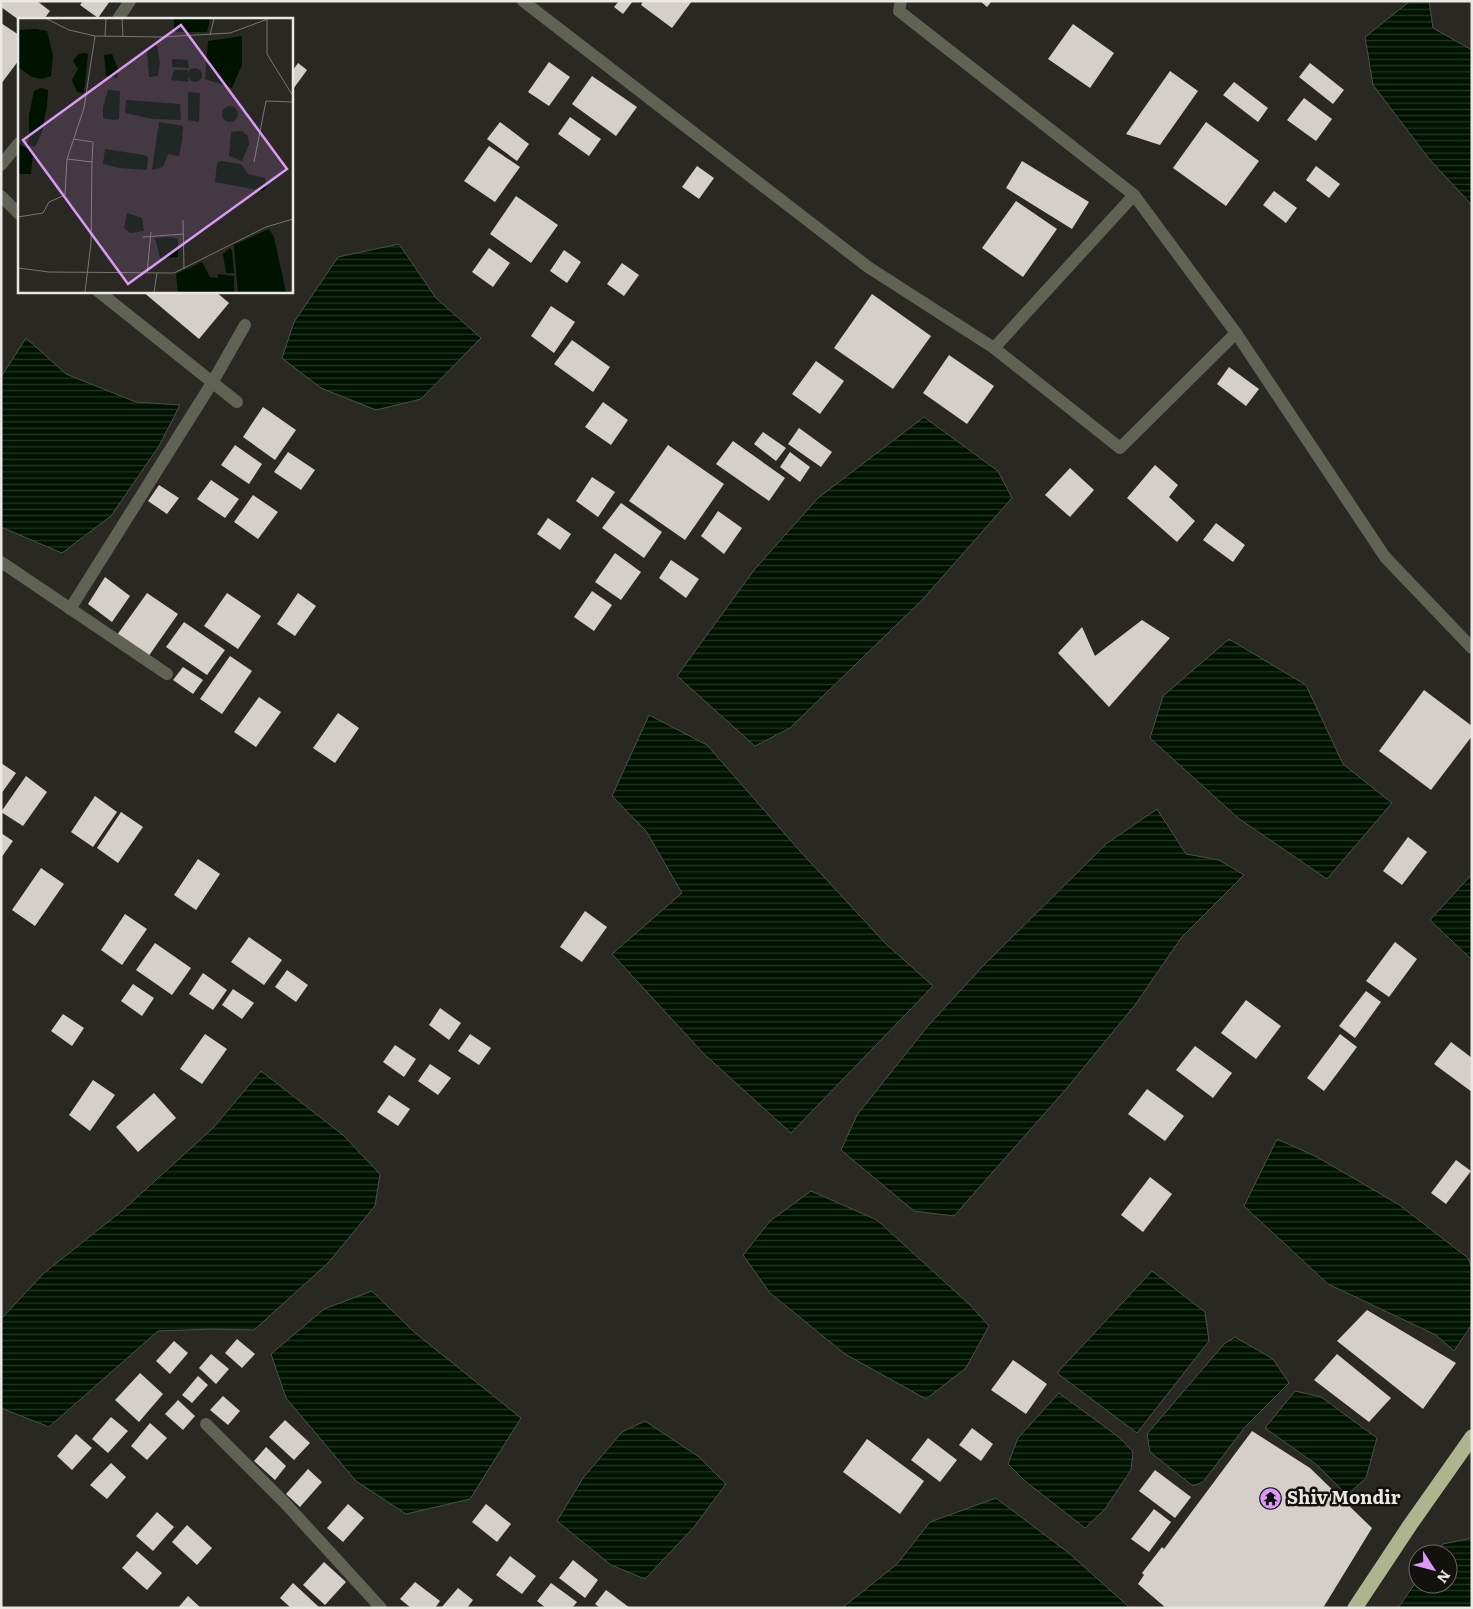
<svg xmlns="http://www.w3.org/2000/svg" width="1473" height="1609" viewBox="0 0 1473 1609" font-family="Literata,serif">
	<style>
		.water { fill: url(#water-rules); stroke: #465345 }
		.building { fill: #d5cfca }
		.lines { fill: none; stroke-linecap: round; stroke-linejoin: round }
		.minor { stroke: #606353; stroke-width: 12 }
		.highway { stroke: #acb58d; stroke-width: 15 }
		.labels { text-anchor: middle; stroke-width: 5; stroke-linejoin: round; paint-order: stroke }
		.poi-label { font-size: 18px; font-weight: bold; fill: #e9e8e5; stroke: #12110e; text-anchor: start }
		.inset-road { fill: none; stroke: #767571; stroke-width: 1 }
		.view { fill: #db99f5; fill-opacity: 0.15; stroke: #db99f5; stroke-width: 2.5 }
		.inset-edge { fill: none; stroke: #e9e8e5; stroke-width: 2.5 }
	</style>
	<defs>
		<pattern id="water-rules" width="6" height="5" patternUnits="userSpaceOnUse" patternTransform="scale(1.25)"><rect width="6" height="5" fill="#001300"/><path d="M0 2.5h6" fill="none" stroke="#253525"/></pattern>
	</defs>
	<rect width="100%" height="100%" fill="#2a2823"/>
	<g class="water">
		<path d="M1410,1H1429L1433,28L1472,50V205L1430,160L1373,85L1365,37Z"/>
		<path d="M399,244L436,298L481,338L421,399L376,410L321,388L282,358L294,322L338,257Z"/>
		<path d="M26,338L66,374L136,402L180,405L159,446L111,516L62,553L1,527V377Z"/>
		<path d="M924,417L998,471L1012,498L923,599L790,728L755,746L677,676L754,570L818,498Z"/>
		<path d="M1229,639L1306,685L1343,764L1392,803L1327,879L1238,818L1150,738L1163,696Z"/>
		<path d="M649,715L707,745L799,850L886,944L933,986L791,1133L704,1054L612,954L682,893L646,831L612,796Z"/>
		<path d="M1157,809L1186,854L1219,860L1244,875L1181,938L1135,1005L1067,1088L954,1216L914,1211L841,1150L857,1115L927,1027L982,967L1106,844Z"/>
		<path d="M1472,874V960L1430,920Z"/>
		<path d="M261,1071L343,1135L380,1174L375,1206L328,1263L254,1330L212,1329L158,1331L49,1427L1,1408V1319L44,1273L123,1210L213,1128Z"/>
		<path d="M1277,1139L1317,1157L1398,1204L1468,1258L1472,1269V1324L1454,1351L1436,1335L1328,1284L1244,1206Z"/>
		<path d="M811,1191L877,1220L970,1305L989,1326L966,1368L926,1399L845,1354L770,1293L743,1255L770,1221Z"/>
		<path d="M1152,1271L1205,1312L1209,1341L1137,1433L1057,1373Z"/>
		<path d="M372,1291L414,1332L521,1418L470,1499L406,1514L356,1481L286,1398L271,1354L324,1309Z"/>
		<path d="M1235,1337L1273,1359L1289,1383L1245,1427L1203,1482L1193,1486L1150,1452L1147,1434L1224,1344Z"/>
		<path d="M1295,1391L1321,1397L1377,1438L1366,1478L1347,1495L1317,1465L1265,1428Z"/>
		<path d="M1059,1393L1120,1438L1133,1452L1131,1470L1105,1509L1085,1528L1025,1481L1008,1464L1018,1438Z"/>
		<path d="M645,1421L699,1457L726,1484L694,1527L645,1579L611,1565L557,1521L583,1478L622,1432Z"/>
		<path d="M996,1498L1070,1554L1130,1608H842L897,1564L930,1522Z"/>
		<path d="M1472,1538V1608H1398L1418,1579V1584H1448V1554H1435L1443,1544Z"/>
	</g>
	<g class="building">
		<path d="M3,1H37L50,11L44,19L19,20L1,7Z"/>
		<path d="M83,1H110L98,18L80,5Z"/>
		<path d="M619,1H633L623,14L614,7Z"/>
		<path d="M643,1H692L672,28L641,5Z"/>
		<path d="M980,1H992L987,7Z"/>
		<path d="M1,23L19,35V60L1,84Z"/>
		<path d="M1073,24L1114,53L1090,88L1048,59Z"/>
		<path d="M549,62L570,77L549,106L528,92Z"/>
		<path d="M298,63L307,70L291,92V73Z"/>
		<path d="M1310,63L1344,90L1333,104L1299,77Z"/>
		<path d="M1170,71L1198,91L1160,145L1126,134Z"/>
		<path d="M592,76L637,107L616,136L572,104Z"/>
		<path d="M1234,82L1268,108L1258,122L1223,95Z"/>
		<path d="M1304,98L1332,119L1316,141L1287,120Z"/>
		<path d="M570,117L601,139L589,156L558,134Z"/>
		<path d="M500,122L529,144L517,161L487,139Z"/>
		<path d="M1206,122L1259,161L1226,206L1173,168Z"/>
		<path d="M489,146L520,167L495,202L464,181Z"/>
		<path d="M1022,161L1089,202L1072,229L1006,188Z"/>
		<path d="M697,166L714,178L699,199L682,187Z"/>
		<path d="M1316,166L1340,184L1329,198L1306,180Z"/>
		<path d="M1274,191L1297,208L1286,223L1263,205Z"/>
		<path d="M516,196L558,225L531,263L490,234Z"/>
		<path d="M1016,201L1057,229L1023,277L982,248Z"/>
		<path d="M489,248L510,263L493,287L472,272Z"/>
		<path d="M564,250L581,262L567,283L550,271Z"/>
		<path d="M622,263L639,275L624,296L607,284Z"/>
		<path d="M142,291H215L229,303L199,339Z"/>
		<path d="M872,294L931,336L893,389L834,348Z"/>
		<path d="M551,306L575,322L554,353L531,336Z"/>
		<path d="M572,340L610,367L593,392L554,364Z"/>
		<path d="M949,355L994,386L967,424L923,393Z"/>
		<path d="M816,361L844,381L820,414L792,394Z"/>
		<path d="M1229,367L1259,389L1246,406L1217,384Z"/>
		<path d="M603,402L628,420L611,445L585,427Z"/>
		<path d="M263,407L296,430L275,460L243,437Z"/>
		<path d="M799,428L832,452L821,467L788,444Z"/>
		<path d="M763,432L786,448L776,461L754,444Z"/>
		<path d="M733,441L785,478L769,501L716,464Z"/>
		<path d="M235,445L262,464L249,484L221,465Z"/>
		<path d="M668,445L724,484L685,540L629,501Z"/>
		<path d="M288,452L315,470L301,490L274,472Z"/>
		<path d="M790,452L810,467L800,482L780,467Z"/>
		<path d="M1155,465L1178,485L1169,497L1195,521L1177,542L1127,498Z"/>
		<path d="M1070,468L1094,490L1070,517L1045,495Z"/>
		<path d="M592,477L615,492L598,517L576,501Z"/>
		<path d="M211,480L239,499L225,518L197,499Z"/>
		<path d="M159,485L179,498L167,514L148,501Z"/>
		<path d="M253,495L278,512L258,539L234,522Z"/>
		<path d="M621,503L662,532L644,558L602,528Z"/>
		<path d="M718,511L742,528L724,554L701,536Z"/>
		<path d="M548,518L571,534L560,550L537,534Z"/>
		<path d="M1216,523L1245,545L1233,562L1203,540Z"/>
		<path d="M615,553L641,572L621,600L595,582Z"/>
		<path d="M671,560L699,579L686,598L659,578Z"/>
		<path d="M105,577L130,596L112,622L88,604Z"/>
		<path d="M592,591L612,605L594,631L574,617Z"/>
		<path d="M147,593L178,614L148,657L117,635Z"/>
		<path d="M227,593L261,616L238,649L204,626Z"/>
		<path d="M298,593L316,606L295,636L277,624Z"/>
		<path d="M1142,620L1170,638L1109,707L1058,653L1082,627L1095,656Z"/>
		<path d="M184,622L225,650L207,675L166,647Z"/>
		<path d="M230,656L252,671L222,714L200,699Z"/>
		<path d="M183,667L203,680L193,694L173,680Z"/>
		<path d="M1424,690L1472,726V736L1431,790L1379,751Z"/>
		<path d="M259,697L281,712L256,747L234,732Z"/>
		<path d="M338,713L359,728L335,763L313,748Z"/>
		<path d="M1,763L16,773L1,794Z"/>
		<path d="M26,776L47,792L23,826L1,812Z"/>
		<path d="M95,796L117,812L93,847L71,832Z"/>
		<path d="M121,812L143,827L118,863L97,848Z"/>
		<path d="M1,833L13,841L1,858Z"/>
		<path d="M1408,837L1427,852L1402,885L1383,871Z"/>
		<path d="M198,859L220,874L196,910L174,895Z"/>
		<path d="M41,868L64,884L35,926L12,910Z"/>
		<path d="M585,911L607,927L582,962L560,947Z"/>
		<path d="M125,914L147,929L122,965L101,950Z"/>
		<path d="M249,937L282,960L264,985L231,962Z"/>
		<path d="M1395,942L1417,959L1389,997L1366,981Z"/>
		<path d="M155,943L191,968L172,995L136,970Z"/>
		<path d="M287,970L308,985L296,1002L275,987Z"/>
		<path d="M203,973L227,990L213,1010L189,994Z"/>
		<path d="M133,984L154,998L142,1016L121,1001Z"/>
		<path d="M233,989L254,1003L242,1019L222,1005Z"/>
		<path d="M1366,991L1381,1002L1355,1038L1339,1026Z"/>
		<path d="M1246,1000L1281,1026L1256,1059L1221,1033Z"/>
		<path d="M440,1008L461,1023L449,1040L429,1025Z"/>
		<path d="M63,1014L84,1028L72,1046L51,1031Z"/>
		<path d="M205,1034L227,1049L202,1084L180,1069Z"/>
		<path d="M470,1034L491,1048L479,1065L458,1051Z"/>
		<path d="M1340,1034L1357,1047L1324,1091L1307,1078Z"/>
		<path d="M1451,1042L1472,1058V1092L1434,1064Z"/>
		<path d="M395,1045L416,1059L404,1077L383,1062Z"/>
		<path d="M1195,1046L1232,1073L1213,1098L1176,1070Z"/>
		<path d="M430,1064L451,1078L438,1095L418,1081Z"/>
		<path d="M93,1080L115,1095L90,1131L69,1115Z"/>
		<path d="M1147,1089L1184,1116L1165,1141L1128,1114Z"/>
		<path d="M154,1093L176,1118L138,1152L116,1127Z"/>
		<path d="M389,1095L410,1109L398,1126L377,1112Z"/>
		<path d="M1456,1160L1471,1171L1446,1204L1431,1193Z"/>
		<path d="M1150,1177L1172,1194L1143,1232L1121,1215Z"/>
		<path d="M1367,1310L1456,1363L1423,1409L1337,1341Z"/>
		<path d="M237,1339L255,1354L242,1368L225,1353Z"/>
		<path d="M174,1341L188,1353L170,1374L156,1361Z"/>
		<path d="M211,1354L229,1369L216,1384L199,1368Z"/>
		<path d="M1337,1354L1391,1398L1369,1422L1314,1380Z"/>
		<path d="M1013,1360L1047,1384L1026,1414L991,1390Z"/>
		<path d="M140,1373L163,1394L139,1422L115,1400Z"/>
		<path d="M198,1376L208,1385L192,1403L182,1395Z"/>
		<path d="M223,1396L240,1411L228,1425L210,1410Z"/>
		<path d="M178,1400L195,1416L183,1430L165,1414Z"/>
		<path d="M111,1417L128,1431L108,1453L92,1439Z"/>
		<path d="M285,1420L310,1443L294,1460L269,1437Z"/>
		<path d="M150,1423L167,1438L147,1460L131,1446Z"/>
		<path d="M972,1428L993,1444L981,1461L959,1445Z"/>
		<path d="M1252,1431L1310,1468L1372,1528L1323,1608H1166L1138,1584L1144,1575L1142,1573L1162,1547L1164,1549Z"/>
		<path d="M76,1434L92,1448L72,1470L57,1456Z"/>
		<path d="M928,1438L957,1460L940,1482L911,1460Z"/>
		<path d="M867,1439L924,1481L900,1514L843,1472Z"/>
		<path d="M266,1447L286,1466L275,1480L254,1461Z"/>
		<path d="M111,1463L126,1477L107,1499L90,1485Z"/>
		<path d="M308,1469L322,1482L300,1507L286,1494Z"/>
		<path d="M1155,1470L1191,1497L1175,1518L1139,1491Z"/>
		<path d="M348,1504L364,1518L343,1542L327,1528Z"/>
		<path d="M486,1504L511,1524L497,1542L472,1522Z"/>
		<path d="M1154,1509L1171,1522L1149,1552L1131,1539Z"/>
		<path d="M157,1512L174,1527L153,1551L136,1536Z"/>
		<path d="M187,1525L212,1548L197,1565L172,1542Z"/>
		<path d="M137,1551L162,1573L147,1590L122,1568Z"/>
		<path d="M510,1556L536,1576L522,1594L496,1575Z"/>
		<path d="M573,1560L598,1580L585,1598L559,1578Z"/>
		<path d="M324,1562L346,1582L325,1605L303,1585Z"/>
		<path d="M415,1582L440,1601L435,1608H411L400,1599Z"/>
		<path d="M293,1583L320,1608H291L280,1598Z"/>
		<path d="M551,1583L577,1602L572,1608H546L537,1601Z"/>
		<path d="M458,1588L473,1600L467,1608H441Z"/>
		<path d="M606,1590L630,1608H600L595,1604Z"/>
		<path d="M188,1596L201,1608H178Z"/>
	</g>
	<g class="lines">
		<g class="minor">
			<path d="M523,1L868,267L994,348L1134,195L1236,333L1385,557L1472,648"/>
			<path d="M901,1L899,11L1134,195"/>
			<path d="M118,19L130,1"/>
			<path d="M1,165L19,143"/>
			<path d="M1,196L19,214"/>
			<path d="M98,291L237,402"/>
			<path d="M994,348L1120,448L1236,333"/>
			<path d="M1,562L167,674"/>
			<path d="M70,609L212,383L245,325"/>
			<path d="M206,1424L284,1502L381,1608"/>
		</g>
		<path class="highway" d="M1355,1608L1410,1525L1472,1437"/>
	</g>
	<defs>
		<symbol id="temple-disc" viewBox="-11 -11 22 22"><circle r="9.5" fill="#db99f5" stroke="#12110e"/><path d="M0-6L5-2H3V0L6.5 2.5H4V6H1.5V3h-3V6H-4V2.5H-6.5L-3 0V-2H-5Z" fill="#111"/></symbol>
	</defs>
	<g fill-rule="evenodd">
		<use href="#temple-disc" x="1258" y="1486" width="25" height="25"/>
	</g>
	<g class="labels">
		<g class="poi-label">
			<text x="1287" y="1504">Shiv Mondir</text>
		</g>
	</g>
	<g transform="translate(18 18)">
		<rect width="275" height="275" fill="#2a2823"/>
		<path d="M156,1H192L189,14H159L156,11ZM18,11L29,13L35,37L33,58L24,61L14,59L0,49V12ZM224,18V47L214,70L187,61L190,23ZM133,27H139L142,44L140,58L131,59L129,32ZM66,35L70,36L67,67L65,75L59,74L54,62L60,51L55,43L60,36ZM94,36L100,51L99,60L88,58L86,37ZM154,41L170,42L171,50L154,49ZM170 57a7 7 0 1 1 14 0a7 7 0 1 1-14 0ZM156,52H170V64L153,62ZM23,70L30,72L29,87L24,114L17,129L7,127L11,123V97L16,73ZM90,72L102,73L101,101L96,102L85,100V89ZM170,74L182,75L181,104L170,102ZM108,82L162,86L163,102L135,101L107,95ZM204 96a8 8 0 1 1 16 0a8 8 0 1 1-16 0ZM141,104L165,108L164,122L161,138L150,136L145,149L134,152ZM224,113L230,118L231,126L224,143L211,138L213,114ZM1,126L15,133L13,156H0ZM87,131L126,137L130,139L129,152L101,150L85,146ZM202,143L223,146L230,156L247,160L249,168L245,173L197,164L199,145ZM109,195L124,200L126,213L112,215L106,210ZM251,211L256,219L268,274H220L216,227ZM153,219L160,221V239L142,240L137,220ZM212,230L214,233L216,255H208L205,236ZM184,244L192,259L200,260V256L216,258V274H160L158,256Z" fill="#001300"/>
		<path class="inset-road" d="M29,1L51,12L77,18L143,19L212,15L250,1M104,1L105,18M249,1V36L275,78M192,17L196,1M87,18L88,1M55,121L75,124L74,144M236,144L248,83L275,84M0,199L25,195L31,184L47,177L49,141M165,202L166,251M125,219L165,216M0,250L31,254L156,255L248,209L275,201M129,255L133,214M67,274L73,225L74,144L49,141L66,90L77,18M136,274L139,255"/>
		<path class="view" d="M163,7L269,151L110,266L5,122Z"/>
		<rect width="275" height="275" class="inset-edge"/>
	</g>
	<rect width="1473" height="1609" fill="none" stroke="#e9e8e5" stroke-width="5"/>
	<g transform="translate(1433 1569) rotate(126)"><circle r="24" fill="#12110e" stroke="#686764"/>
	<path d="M0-4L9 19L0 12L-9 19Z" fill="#db99f5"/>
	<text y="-8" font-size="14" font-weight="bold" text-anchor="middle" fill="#e9e8e5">N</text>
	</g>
</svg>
